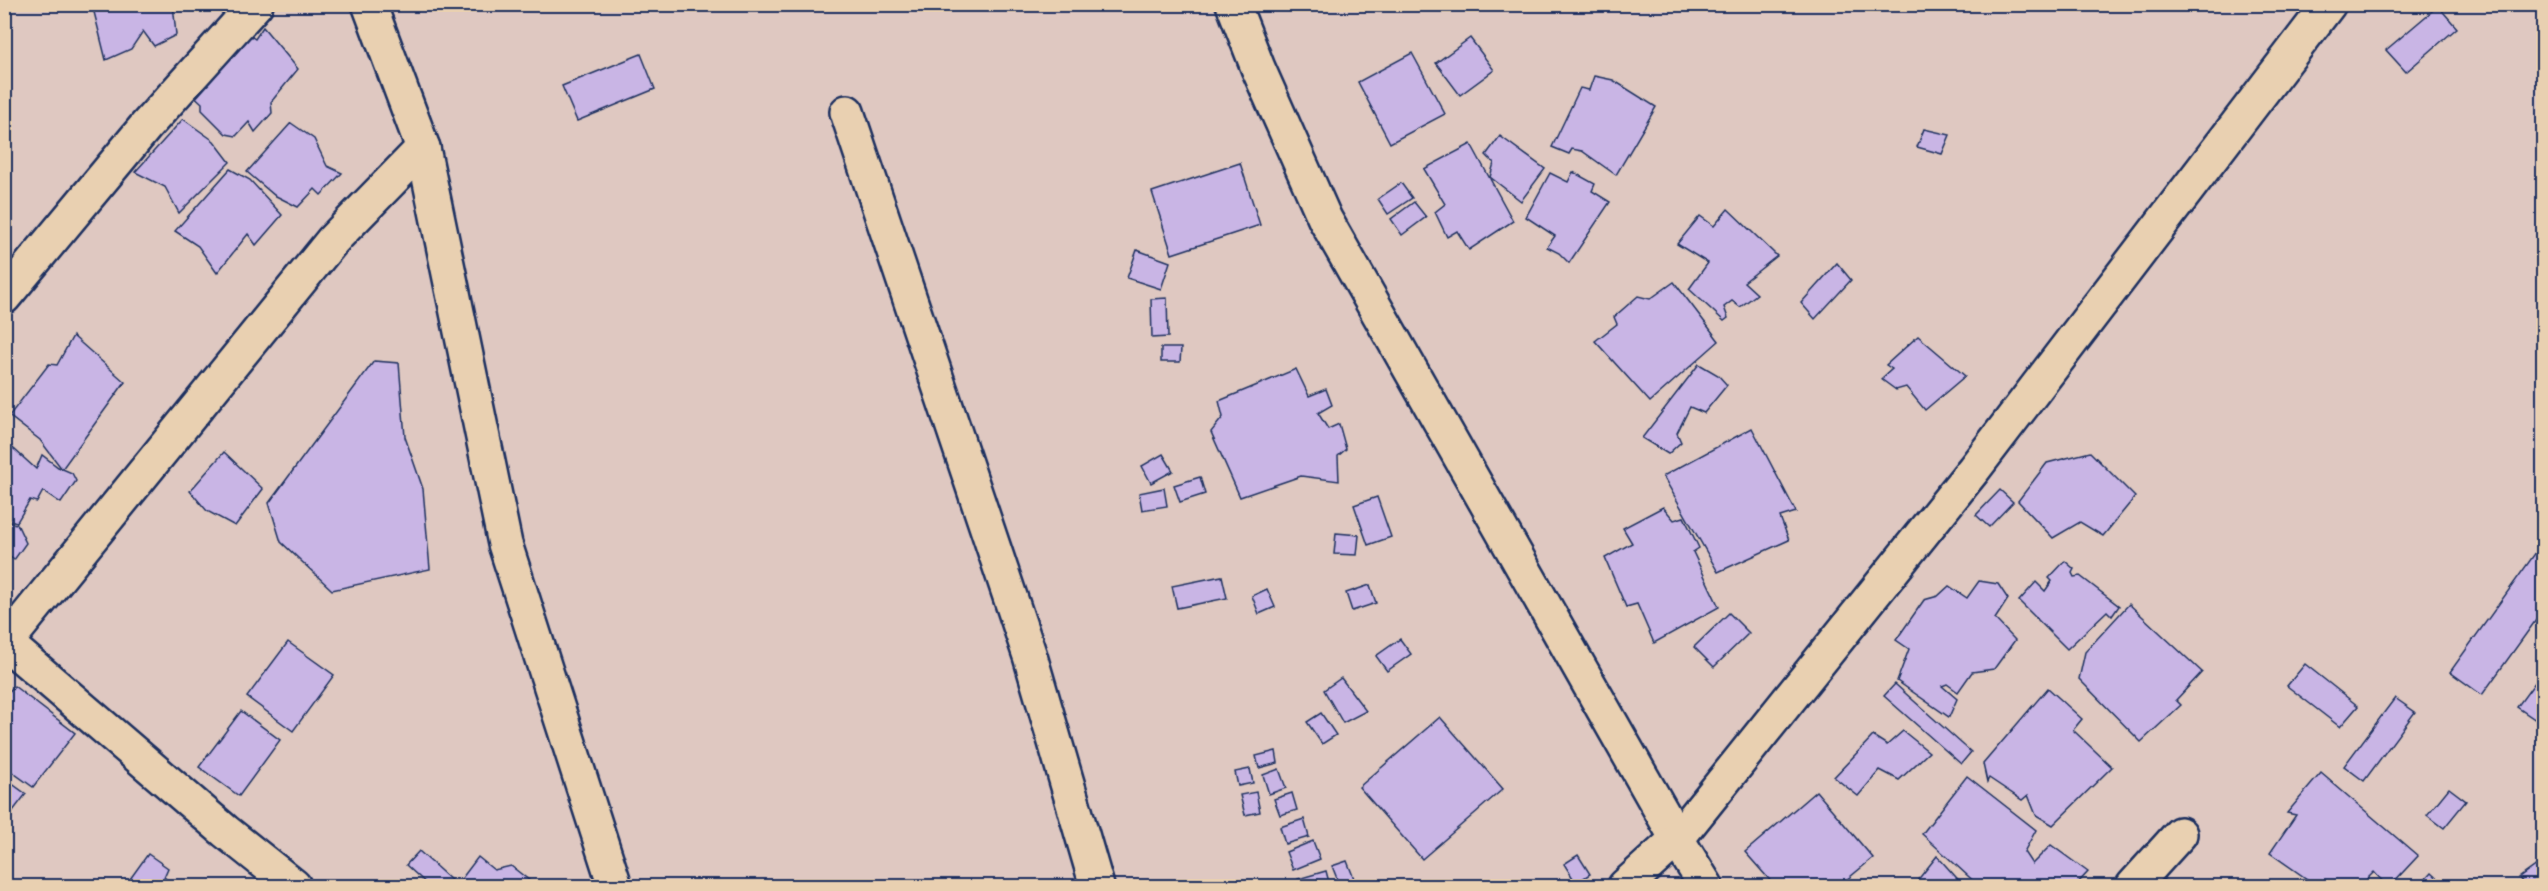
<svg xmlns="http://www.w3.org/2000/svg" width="2548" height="891" viewBox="0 0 2548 891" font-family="'Architects Daughter',sans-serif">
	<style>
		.building { fill: #c9b5e5; stroke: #1b2f5e; stroke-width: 1.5 }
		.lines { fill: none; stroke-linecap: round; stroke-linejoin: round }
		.street-casing { stroke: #1b2f5e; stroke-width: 38 }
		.street { stroke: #e9d0b1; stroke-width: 33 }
	</style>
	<rect width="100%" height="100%" fill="#dfc8c1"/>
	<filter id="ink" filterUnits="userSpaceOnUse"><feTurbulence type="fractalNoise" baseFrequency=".0167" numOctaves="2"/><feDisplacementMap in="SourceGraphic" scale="12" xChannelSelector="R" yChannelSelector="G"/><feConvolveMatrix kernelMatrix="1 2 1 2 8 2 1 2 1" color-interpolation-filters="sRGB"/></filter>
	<g filter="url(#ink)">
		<g class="building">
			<path d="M92,4H173L176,35L154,46L143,31L131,49L106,60Z"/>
			<path d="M2438,6L2457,28L2406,72L2386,50Z"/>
			<path d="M263,27L298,69L271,102L272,113L255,132L249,122L236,136L226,134L202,110V103L187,89L249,35L255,39Z"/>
			<path d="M1470,38L1494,70L1460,95L1436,63Z"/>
			<path d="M1412,53L1445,114L1390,143L1358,82Z"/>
			<path d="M641,54L655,89L577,121L562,86Z"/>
			<path d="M1594,76L1613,80L1656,107L1616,175L1582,151L1572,149L1569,154L1552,147L1580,88L1589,90Z"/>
			<path d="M183,119L214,141L230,162L179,213L165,187L135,172Z"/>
			<path d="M291,123L314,139L327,166L342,173L321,195L315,189L298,207L274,195L247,172Z"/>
			<path d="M1924,129L1950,135L1942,154L1917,147Z"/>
			<path d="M1500,136L1545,169L1521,201L1490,177L1494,163L1486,155Z"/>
			<path d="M1471,144L1513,221L1469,250L1457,231L1447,237L1435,212L1445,204L1424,169Z"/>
			<path d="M1240,163L1260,225L1172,254L1152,192Z"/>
			<path d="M230,169L250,180L282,215L256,245L248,234L217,273L198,246L175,231Z"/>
			<path d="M1573,172L1595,184L1592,191L1610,202L1569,263L1559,253L1547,247L1555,236L1526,217L1550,173L1568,182Z"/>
			<path d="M1401,183L1412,198L1388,214L1378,199Z"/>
			<path d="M1414,202L1426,217L1402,235L1391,219Z"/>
			<path d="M1728,209L1777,256L1744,282L1757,294L1740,307L1732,301L1724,307L1728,318L1724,321L1689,289L1708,263L1677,244L1700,216L1714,226Z"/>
			<path d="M1137,250L1170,262L1161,289L1127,278Z"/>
			<path d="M1837,263L1851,280L1815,319L1801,303Z"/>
			<path d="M1674,282L1719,341L1650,402L1595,341L1617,324L1614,317L1638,296L1650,299Z"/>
			<path d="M1167,298L1168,337L1152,338L1151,299Z"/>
			<path d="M73,336L125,382L62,469L40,440L9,416L49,364L57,365Z"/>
			<path d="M1918,336L1965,376L1925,410L1906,387L1896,390L1881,379L1892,369L1886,365Z"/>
			<path d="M1161,348H1181L1180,362H1161Z"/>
			<path d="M374,361L399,363L405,437L423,489L430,569L332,590L281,542L269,503Z"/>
			<path d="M1699,364L1718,375L1727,385L1704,413L1690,407L1677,433L1681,442L1668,454L1642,438Z"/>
			<path d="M1296,369L1309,396L1326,389L1332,405L1318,413L1328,429L1339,424L1346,449L1338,456L1339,481L1301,476L1240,497L1211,432L1223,417L1219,401Z"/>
			<path d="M1752,428L1796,512L1780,517L1789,540L1718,572L1663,476Z"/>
			<path d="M4,440L36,469L42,455L58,467L72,473L76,481L61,503L43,491L37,502L30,500L17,522L4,519Z"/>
			<path d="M224,452L263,489L235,526L207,511L190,491Z"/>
			<path d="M2090,452L2135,497L2103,536L2080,522L2053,538L2018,501L2047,463Z"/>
			<path d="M1163,454L1173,471L1151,483L1142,466Z"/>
			<path d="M1200,477L1205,494L1180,502L1174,485Z"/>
			<path d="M1164,488L1167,506L1142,510L1139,493Z"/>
			<path d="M2000,490L2013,502L1989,527L1976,515Z"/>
			<path d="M1377,497L1391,537L1368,545L1354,505Z"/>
			<path d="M1663,507L1674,520L1684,517L1699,548L1693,552L1719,607L1654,643L1637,604L1626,607L1605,558L1632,543L1623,528Z"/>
			<path d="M5,522L17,524L26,543L14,560L4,552Z"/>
			<path d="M1336,533L1359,535L1357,555L1334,554Z"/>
			<path d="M2544,541V609L2482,695L2450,672Z"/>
			<path d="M2065,561L2074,569L2072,573L2074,577L2080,576L2119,606L2112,616L2107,611L2067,649L2019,601L2036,582L2045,591L2052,581L2049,578Z"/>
			<path d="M1222,576L1227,598L1177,608L1172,586Z"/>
			<path d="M1979,581L1998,584L2008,599L1995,619L2015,640L1994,669L1972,672L1958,692L1947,684L1942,686L1957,699L1949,717L1897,681L1909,649L1896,640L1924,600L1938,596L1949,586L1967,598Z"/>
			<path d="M1370,585L1376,603L1352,611L1346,593Z"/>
			<path d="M1267,589L1275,607L1259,614L1252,596Z"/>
			<path d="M2129,604L2202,672L2176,700L2181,705L2141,742L2079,679L2085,652Z"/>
			<path d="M1729,613L1749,633L1714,667L1694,647Z"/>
			<path d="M1400,639L1411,654L1387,671L1376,656Z"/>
			<path d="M288,642L334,675L293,731L247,697Z"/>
			<path d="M2305,664L2358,706L2340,727L2287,686Z"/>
			<path d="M2544,670V710L2536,720L2517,707Z"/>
			<path d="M1341,678L1366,711L1343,723L1324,690Z"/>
			<path d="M1895,684L1971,752L1961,764L1884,696Z"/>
			<path d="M14,686L75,733L33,787L4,766V697Z"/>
			<path d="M2048,688L2082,719L2073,730L2112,767L2053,825L2036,815L2028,795L2022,800L1989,778L1987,782L1983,764Z"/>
			<path d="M2395,698L2415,712L2364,781L2344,766Z"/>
			<path d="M241,711L280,740L239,796L199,767Z"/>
			<path d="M1321,713L1336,735L1322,744L1307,722Z"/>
			<path d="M1440,717L1503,789L1422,859L1359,787Z"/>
			<path d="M1903,731L1929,752L1899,780L1880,770L1858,796L1834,777L1873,736L1887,745Z"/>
			<path d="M1276,751L1278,763L1259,768L1256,756Z"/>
			<path d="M1250,769L1253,783L1238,786L1235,772Z"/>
			<path d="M1279,769L1286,788L1269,794L1263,775Z"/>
			<path d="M2321,773L2418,856L2390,886H2387L2374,872L2360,886H2317L2270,853L2296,815L2287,813Z"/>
			<path d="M1967,776L2036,830L2024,852L2032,864L2051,845L2088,872L2075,886H1979L1922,834Z"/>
			<path d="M4,778L26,794L6,820L4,819Z"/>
			<path d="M2449,788L2466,801L2444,828L2427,815Z"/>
			<path d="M1816,791L1873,858L1839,886H1775L1745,852Z"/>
			<path d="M1256,792L1260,812L1245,815L1240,795Z"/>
			<path d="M1292,793L1297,810L1280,815L1274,799Z"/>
			<path d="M1304,819L1309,837L1285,844L1280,827Z"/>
			<path d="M1313,841L1320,859L1293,870L1286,852Z"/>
			<path d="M419,851L452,881L447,886H429L406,865Z"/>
			<path d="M148,854L168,868L164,877L174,886H125Z"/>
			<path d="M1578,855L1590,874L1576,883L1564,864Z"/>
			<path d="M1937,856L1964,886H1913Z"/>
			<path d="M478,857L494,870L511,866L530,881L528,886H456Z"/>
			<path d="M2544,860V886H2525L2519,878Z"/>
			<path d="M1347,861L1355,881L1340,886L1332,866Z"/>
			<path d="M1326,871L1330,886H1300L1298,879Z"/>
			<path d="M2431,873L2445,886H2419Z"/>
		</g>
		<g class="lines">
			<defs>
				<g id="street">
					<path d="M369,4L423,148L505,544L615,886"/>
					<path d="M1233,4L1258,68L1325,219L1677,839L1706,886"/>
					<path d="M847,112L1030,656L1097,886"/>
					<path d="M4,297L146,126L256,4"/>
					<path d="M6,643L225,831L294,886"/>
					<path d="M4,645L333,240L423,148"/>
					<path d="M1625,886L1677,839L1974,469L2329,4"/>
					<path d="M2133,886L2180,834"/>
				</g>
			</defs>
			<use href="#street" class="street-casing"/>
			<use href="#street" class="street"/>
		</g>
	</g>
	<rect width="2548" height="891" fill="none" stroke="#e9d0b1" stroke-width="24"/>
	<rect x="12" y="12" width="2524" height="867" fill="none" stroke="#1b2f5e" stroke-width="2" filter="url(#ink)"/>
</svg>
